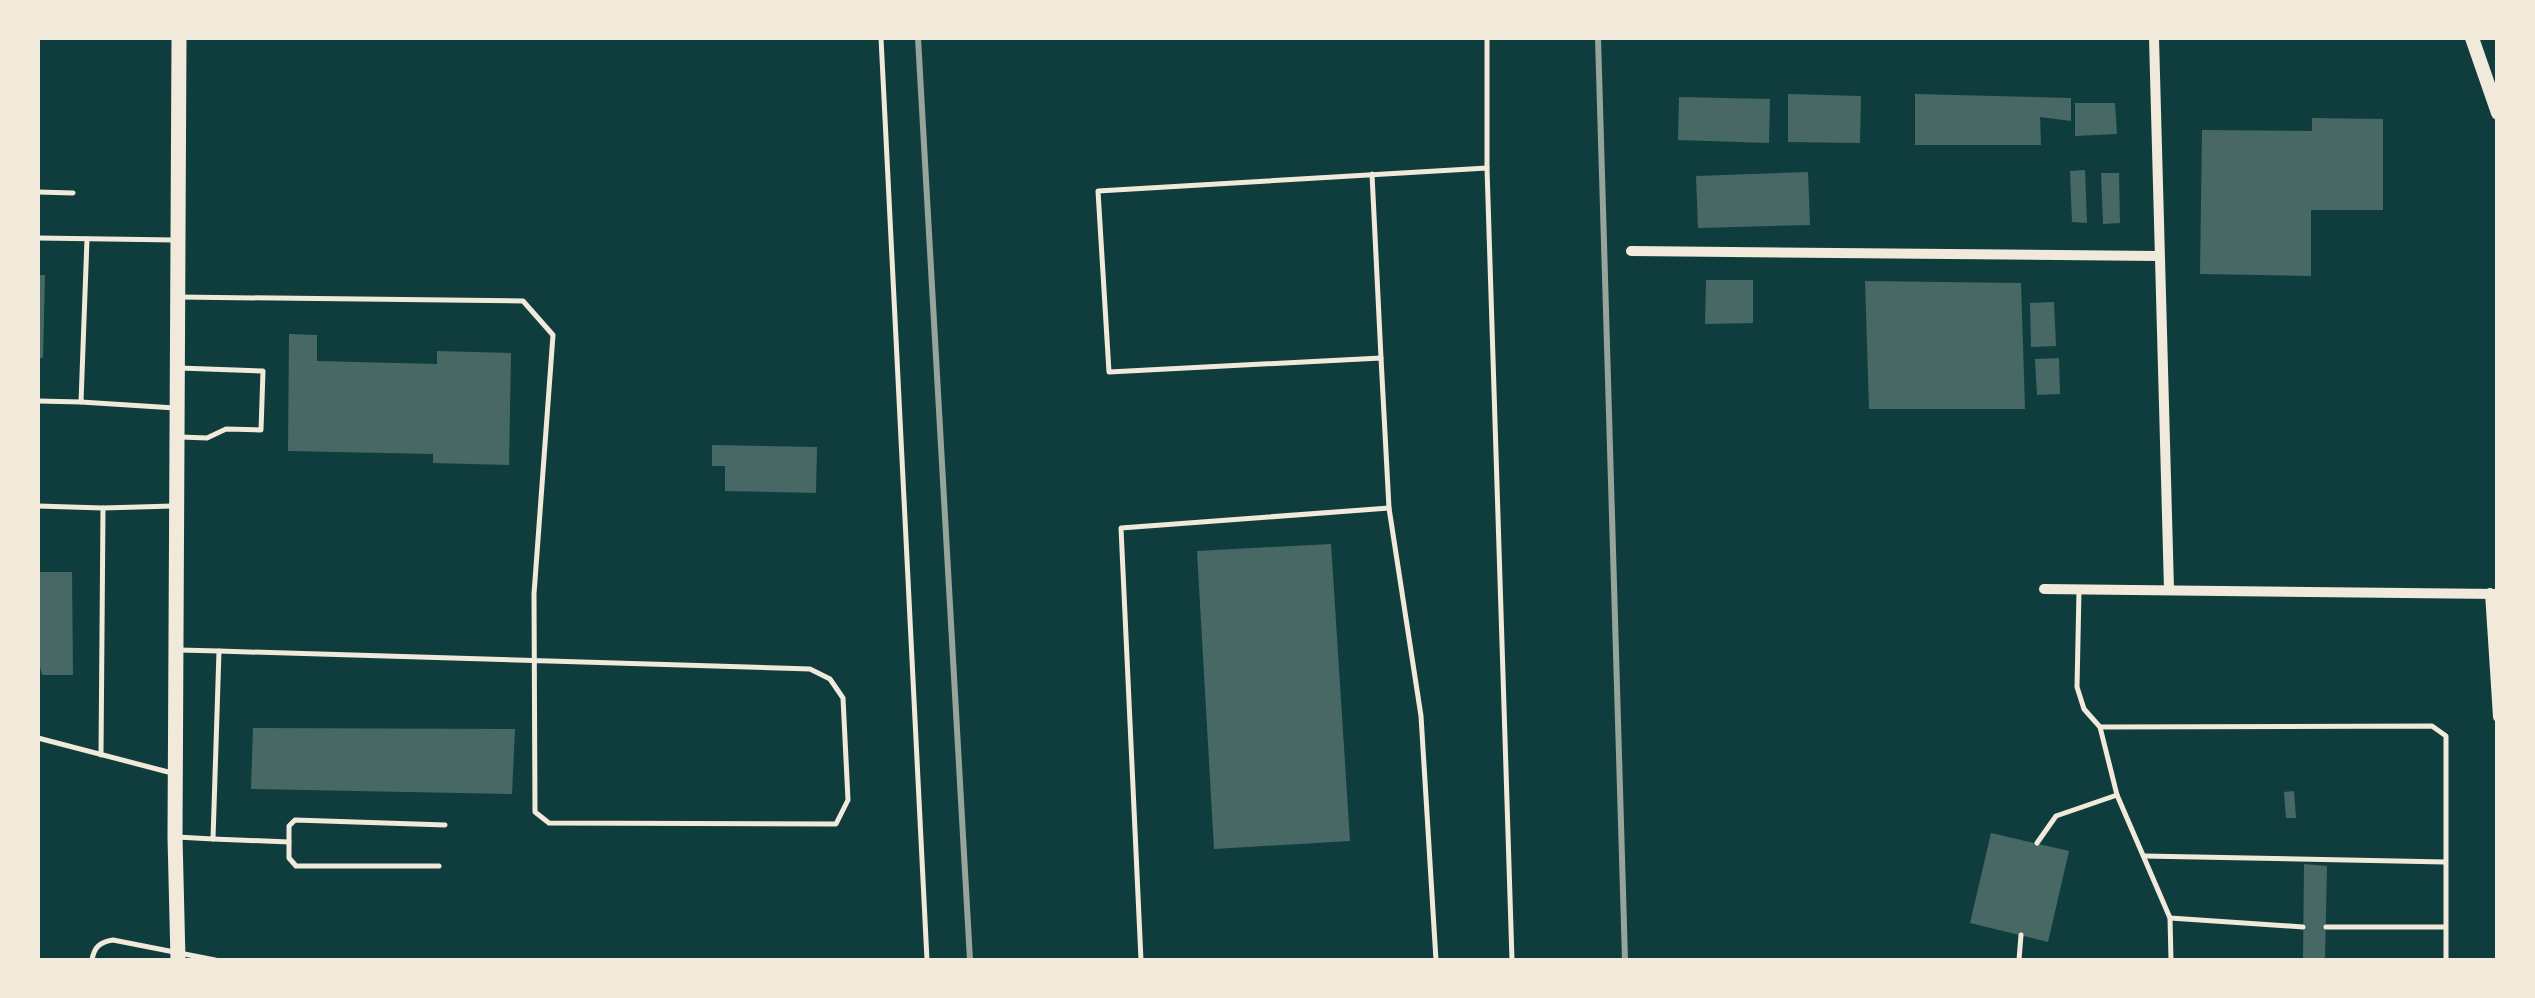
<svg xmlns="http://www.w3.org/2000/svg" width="2535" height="998" viewBox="0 0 2535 998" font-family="'PT Sans',sans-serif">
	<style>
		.building { fill: #486865 }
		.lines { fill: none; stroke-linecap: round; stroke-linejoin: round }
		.service { stroke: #f1e9da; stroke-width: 5 }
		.minor { stroke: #f1e9da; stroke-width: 10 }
		.secondary { stroke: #f1e9da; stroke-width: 14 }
		.primary { stroke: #f1e9da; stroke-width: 15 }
		.rail { stroke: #97a49c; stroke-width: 6 }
	</style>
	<rect width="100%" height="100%" fill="#0f3d3e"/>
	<g class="building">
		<path d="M1788,94L1861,96L1860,143L1788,142Z"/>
		<path d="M1915,94L2071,98V121L2040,117L2041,145H1915Z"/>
		<path d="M1679,97L1770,99L1769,143L1678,140Z"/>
		<path d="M2075,103H2115L2117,134L2075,136Z"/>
		<path d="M2312,118L2383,119V210H2311V276L2200,274L2202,130L2312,131Z"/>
		<path d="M2085,170L2087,223L2072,222L2070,171Z"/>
		<path d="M1808,172L1810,225L1698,228L1696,176Z"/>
		<path d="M2101,173H2119L2120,223L2103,224Z"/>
		<path d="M38,275H45L43,358H38Z"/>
		<path d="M1706,280H1753V323L1705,324Z"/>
		<path d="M1865,281L2021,283L2025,409H1869Z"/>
		<path d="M2054,302L2056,346L2031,347L2030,303Z"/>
		<path d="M289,334L317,335V361L437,364V351L511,353L509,465L433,463V454L288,451Z"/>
		<path d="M2059,358L2060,394L2037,395L2035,359Z"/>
		<path d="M712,445L817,447L816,493L725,491V466H712Z"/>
		<path d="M1331,544L1350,841L1214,849L1197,551Z"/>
		<path d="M38,572H72L73,675H42L38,659Z"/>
		<path d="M253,728L515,729L512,794L251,789Z"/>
		<path d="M2294,791L2296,818H2286L2284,792Z"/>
		<path d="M1991,833L2069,851L2048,942L1970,923Z"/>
		<path d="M2304,864L2327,866L2325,960H2303Z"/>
	</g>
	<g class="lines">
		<g class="service">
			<path d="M881,38L927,960"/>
			<path d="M1487,38V168L1512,960"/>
			<path d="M1372,174L1381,358"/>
			<path d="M38,192L73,193"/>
			<path d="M38,238L175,240"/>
			<path d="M179,297L523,301L553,335L534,594L535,812L549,823L836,824L848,800L843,698L830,679L810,669L219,651"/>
			<path d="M179,368L263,371L261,430L226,429L207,438L181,437"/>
			<path d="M38,401L81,402L87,239"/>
			<path d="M81,402L175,408"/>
			<path d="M38,506L103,508"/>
			<path d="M1389,508L1381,358L1109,372L1098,191L1487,168"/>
			<path d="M2079,591L2077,687L2084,709L2100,727L2432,726L2446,736V960"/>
			<path d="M2100,727L2117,795L2170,918L2171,960"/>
			<path d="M38,738L172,773"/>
			<path d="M101,755L103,508L173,506"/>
			<path d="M177,837L213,839L219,651L179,650"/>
			<path d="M213,839L289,842"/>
			<path d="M2037,843L2056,816L2117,795"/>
			<path d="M2144,856L2445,862"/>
			<path d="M439,866H296L289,858V826L295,820L445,825"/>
			<path d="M2170,918L2303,927"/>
			<path d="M2326,927H2444"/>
			<path d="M92,960C94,947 100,942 113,940L215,960"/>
			<path d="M1141,960L1121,528L1389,508L1421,716L1436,960"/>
			<path d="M2019,960L2021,935"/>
		</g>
		<g class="minor">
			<path d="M2154,38L2169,589"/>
			<path d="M1631,251L2159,256"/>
			<path d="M2044,589L2498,594"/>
			<path d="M2490,593L2498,717"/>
		</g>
		<path class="secondary" d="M2472,38L2498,113"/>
		<path class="primary" d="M178,960L175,837L179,38"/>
		<g class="rail">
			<path d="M918,38L970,960"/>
			<path d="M1598,38L1625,960"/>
		</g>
	</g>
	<rect width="2535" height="998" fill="none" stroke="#f1e9da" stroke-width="80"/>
</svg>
